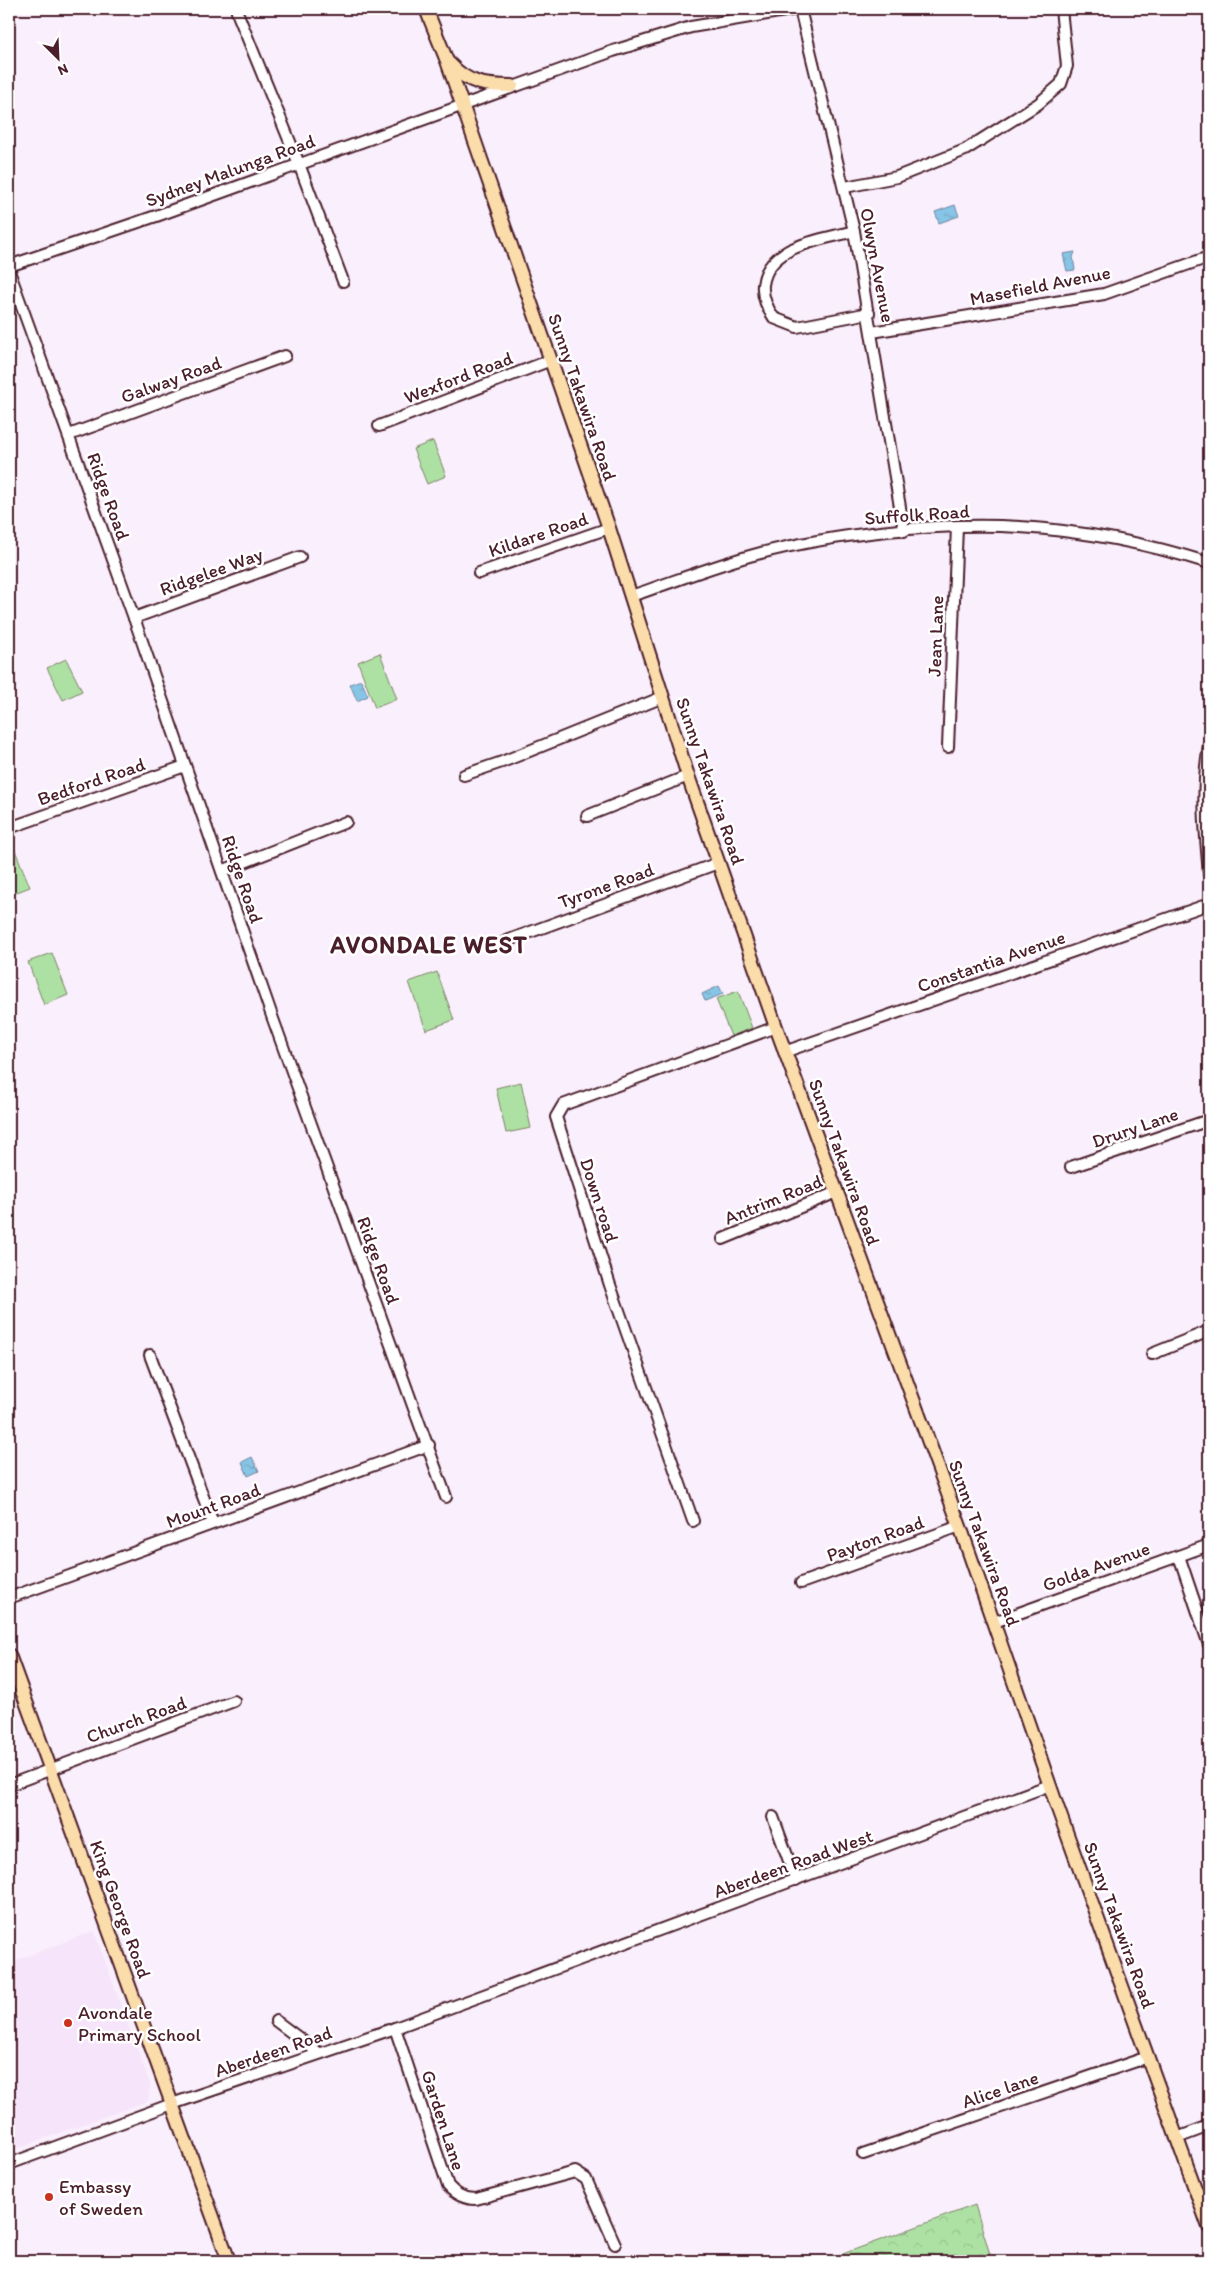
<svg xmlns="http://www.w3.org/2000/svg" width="1218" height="2270" viewBox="0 0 1218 2270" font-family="Itim,sans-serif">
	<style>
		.built { fill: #f6e4fa }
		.forest { fill: url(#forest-crowns); stroke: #7c8067 }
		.pitch { fill: #ade1a3; stroke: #7c8067 }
		.water { fill: url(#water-ripples); stroke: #6f839c }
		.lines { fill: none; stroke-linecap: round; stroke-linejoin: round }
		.minor-casing { stroke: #4a1f2b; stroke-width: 14 }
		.major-casing { stroke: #4a1f2b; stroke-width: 16 }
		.minor { stroke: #fff; stroke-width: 10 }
		.major { stroke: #fbdcab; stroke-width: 12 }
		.poi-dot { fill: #c8321e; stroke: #fff; stroke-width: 2 }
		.labels { text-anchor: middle; stroke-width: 5; stroke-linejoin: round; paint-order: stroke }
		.street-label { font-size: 19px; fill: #4a1f2b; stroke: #fff }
		.poi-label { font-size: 19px; fill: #4a1f2b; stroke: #fff; text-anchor: start }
		.district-label { font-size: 24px; font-weight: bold; letter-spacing: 1px; fill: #4a1f2b; stroke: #fff }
	</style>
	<defs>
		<pattern id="forest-crowns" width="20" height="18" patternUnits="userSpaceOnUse" patternTransform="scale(1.25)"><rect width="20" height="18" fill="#ade1a3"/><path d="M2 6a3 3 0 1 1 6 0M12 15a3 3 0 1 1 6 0" fill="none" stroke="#96c18c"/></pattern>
		<pattern id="water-ripples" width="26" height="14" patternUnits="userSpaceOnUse" patternTransform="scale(1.25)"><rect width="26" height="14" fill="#87c5e7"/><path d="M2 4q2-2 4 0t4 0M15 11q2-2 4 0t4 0" fill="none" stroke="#76a9c6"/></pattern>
	</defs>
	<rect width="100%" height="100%" fill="#faeffc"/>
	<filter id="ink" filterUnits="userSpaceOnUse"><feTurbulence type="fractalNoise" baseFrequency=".02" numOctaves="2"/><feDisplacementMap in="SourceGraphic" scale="10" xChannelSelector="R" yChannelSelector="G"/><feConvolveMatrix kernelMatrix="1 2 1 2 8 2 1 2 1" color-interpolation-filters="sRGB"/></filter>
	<g filter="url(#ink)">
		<path class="built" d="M94,1931L150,2084L148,2101L9,2151V1963Z"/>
		<path class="forest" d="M975,2205L992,2261H824Z"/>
		<g class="pitch">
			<path d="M433,441L446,476L427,484L413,449Z"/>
			<path d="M380,653L397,699L375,708L358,662Z"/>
			<path d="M66,659L82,691L63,700L47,668Z"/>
			<path d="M14,848L30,887L9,895V850Z"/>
			<path d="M52,953L68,995L44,1005L28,962Z"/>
			<path d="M437,972L454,1020L426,1030L409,982Z"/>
			<path d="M738,991L752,1028L731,1036L716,999Z"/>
			<path d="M521,1082L531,1128L506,1133L496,1088Z"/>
		</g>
		<g class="water">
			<path d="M955,205L959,216L939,223L935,212Z"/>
			<path d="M1075,252L1073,257L1075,270L1067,271L1063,254Z"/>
			<path d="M361,680L368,696L357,701L350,684Z"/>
			<path d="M719,986L723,994L705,1001L702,994Z"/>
			<path d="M252,1457L259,1471L248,1476L242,1462Z"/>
		</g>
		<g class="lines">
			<defs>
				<g id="minor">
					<path d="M800,9L854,231L904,531"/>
					<path d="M237,12L299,164L343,281"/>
					<path d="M845,187L897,177L965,150L1038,104L1061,84L1067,66L1061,9"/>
					<path d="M854,231C823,240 768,244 763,285C762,296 767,308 774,318L797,327L869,313"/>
					<path d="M9,266L159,215L613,51L691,27L797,9"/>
					<path d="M9,271L134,618L273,1019L446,1497"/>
					<path d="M872,332L1104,294L1209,257"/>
					<path d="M379,426L551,360"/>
					<path d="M69,435L285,356"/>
					<path d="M479,573L609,528"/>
					<path d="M631,596C673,582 715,565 757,554C833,534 941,522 1020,527C1084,531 1149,544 1209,563"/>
					<path d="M134,618L300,557"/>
					<path d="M1209,745C1201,789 1205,830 1209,874"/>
					<path d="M948,747L957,527"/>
					<path d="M464,775L502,762L663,697"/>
					<path d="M587,816L688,776"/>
					<path d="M9,828L185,766"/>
					<path d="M222,871L346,822"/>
					<path d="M506,941L718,863"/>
					<path d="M784,1052L1209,904"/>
					<path d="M1071,1167L1209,1120"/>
					<path d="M723,1239L837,1192"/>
					<path d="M1152,1354L1209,1331"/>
					<path d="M150,1355L213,1523"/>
					<path d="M693,1521L610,1285L556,1117L563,1105L776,1027"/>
					<path d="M1179,1556L1209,1645"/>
					<path d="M801,1583L960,1526"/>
					<path d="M9,1598L429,1445"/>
					<path d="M994,1622L1209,1545"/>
					<path d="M9,1785L234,1701"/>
					<path d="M773,1817L796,1880"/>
					<path d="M276,2021L319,2053"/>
					<path d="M395,2028L448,2186C456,2195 464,2199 476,2199L575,2172L586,2179L615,2244"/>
					<path d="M1177,2138L1209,2126"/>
					<path d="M863,2154L1148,2057"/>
					<path d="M9,2164L172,2104L395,2028L1050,1785"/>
					<path d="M1198,2196L1209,2193"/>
				</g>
				<g id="major">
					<path d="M426,9L447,61L609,528L688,776L776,1027L962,1532L1058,1809L1209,2227"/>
					<path d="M450,64C468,84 486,86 512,86"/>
					<path d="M9,1655L229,2261"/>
				</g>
			</defs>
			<use href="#minor" class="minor-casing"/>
			<use href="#major" class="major-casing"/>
			<use href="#minor" class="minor"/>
			<use href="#major" class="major"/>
		</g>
	</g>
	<g class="poi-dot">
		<circle cx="68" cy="2023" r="5"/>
		<circle cx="49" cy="2197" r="5"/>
	</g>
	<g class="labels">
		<g class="street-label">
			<text transform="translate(230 170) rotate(-20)" y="7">Sydney Malunga Road</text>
			<text transform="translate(878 265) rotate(79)" y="7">Olwyn Avenue</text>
			<text transform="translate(1040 285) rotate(-11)" y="7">Masefield Avenue</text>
			<text transform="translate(458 377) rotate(-21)" y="7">Wexford Road</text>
			<text transform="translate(171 379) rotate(-20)" y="7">Galway Road</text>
			<text transform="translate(583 397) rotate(71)" y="7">Sunny Takawira Road</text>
			<text transform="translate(109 496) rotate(70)" y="7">Ridge Road</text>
			<text transform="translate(917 514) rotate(-4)" y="7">Suffolk Road</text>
			<text transform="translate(538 534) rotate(-19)" y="7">Kildare Road</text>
			<text transform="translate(211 571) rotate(-20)" y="7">Ridgelee Way</text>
			<text transform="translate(935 636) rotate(-88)" y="7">Jean Lane</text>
			<text transform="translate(91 781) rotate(-19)" y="7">Bedford Road</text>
			<text transform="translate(711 781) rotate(71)" y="7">Sunny Takawira Road</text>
			<text transform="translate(243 879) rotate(71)" y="7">Ridge Road</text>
			<text transform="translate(606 885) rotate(-20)" y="7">Tyrone Road</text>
			<text transform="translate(991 961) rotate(-19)" y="7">Constantia Avenue</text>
			<text transform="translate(1135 1127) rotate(-19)" y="7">Drury Lane</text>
			<text transform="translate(845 1162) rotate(70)" y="7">Sunny Takawira Road</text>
			<text transform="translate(773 1199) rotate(-22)" y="7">Antrim Road</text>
			<text transform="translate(600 1200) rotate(72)" y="7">Down road</text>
			<text transform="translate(379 1260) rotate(70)" y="7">Ridge Road</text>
			<text transform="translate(213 1505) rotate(-20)" y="7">Mount Road</text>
			<text transform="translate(875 1538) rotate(-20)" y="7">Payton Road</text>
			<text transform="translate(985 1543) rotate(70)" y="7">Sunny Takawira Road</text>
			<text transform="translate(1096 1566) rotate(-20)" y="7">Golda Avenue</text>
			<text transform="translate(136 1719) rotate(-20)" y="7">Church Road</text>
			<text transform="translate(793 1863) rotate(-20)" y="7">Aberdeen Road West</text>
			<text transform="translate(121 1909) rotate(70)" y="7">King George Road</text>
			<text transform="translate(1120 1925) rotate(70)" y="7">Sunny Takawira Road</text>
			<text transform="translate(273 2051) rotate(-19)" y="7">Aberdeen Road</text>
			<text transform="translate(1000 2089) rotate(-19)" y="7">Alice lane</text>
			<text transform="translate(444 2120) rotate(72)" y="7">Garden Lane</text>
		</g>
		<g class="poi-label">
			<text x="78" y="2019">Avondale<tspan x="78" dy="22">Primary School</tspan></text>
			<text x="59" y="2193">Embassy<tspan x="59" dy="22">of Sweden</tspan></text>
		</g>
		<g class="district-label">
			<text x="429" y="953">AVONDALE WEST</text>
		</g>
	</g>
	<rect width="1218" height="2270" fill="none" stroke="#fff" stroke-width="30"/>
	<rect x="15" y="15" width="1188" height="2240" fill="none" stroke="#4a1f2b" stroke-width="2" filter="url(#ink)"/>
	<g transform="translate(58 58) rotate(156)" stroke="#ffffff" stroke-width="4" paint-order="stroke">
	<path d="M0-4L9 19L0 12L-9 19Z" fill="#4a1f2b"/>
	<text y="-8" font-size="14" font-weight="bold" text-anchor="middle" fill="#4a1f2b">N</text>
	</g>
</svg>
